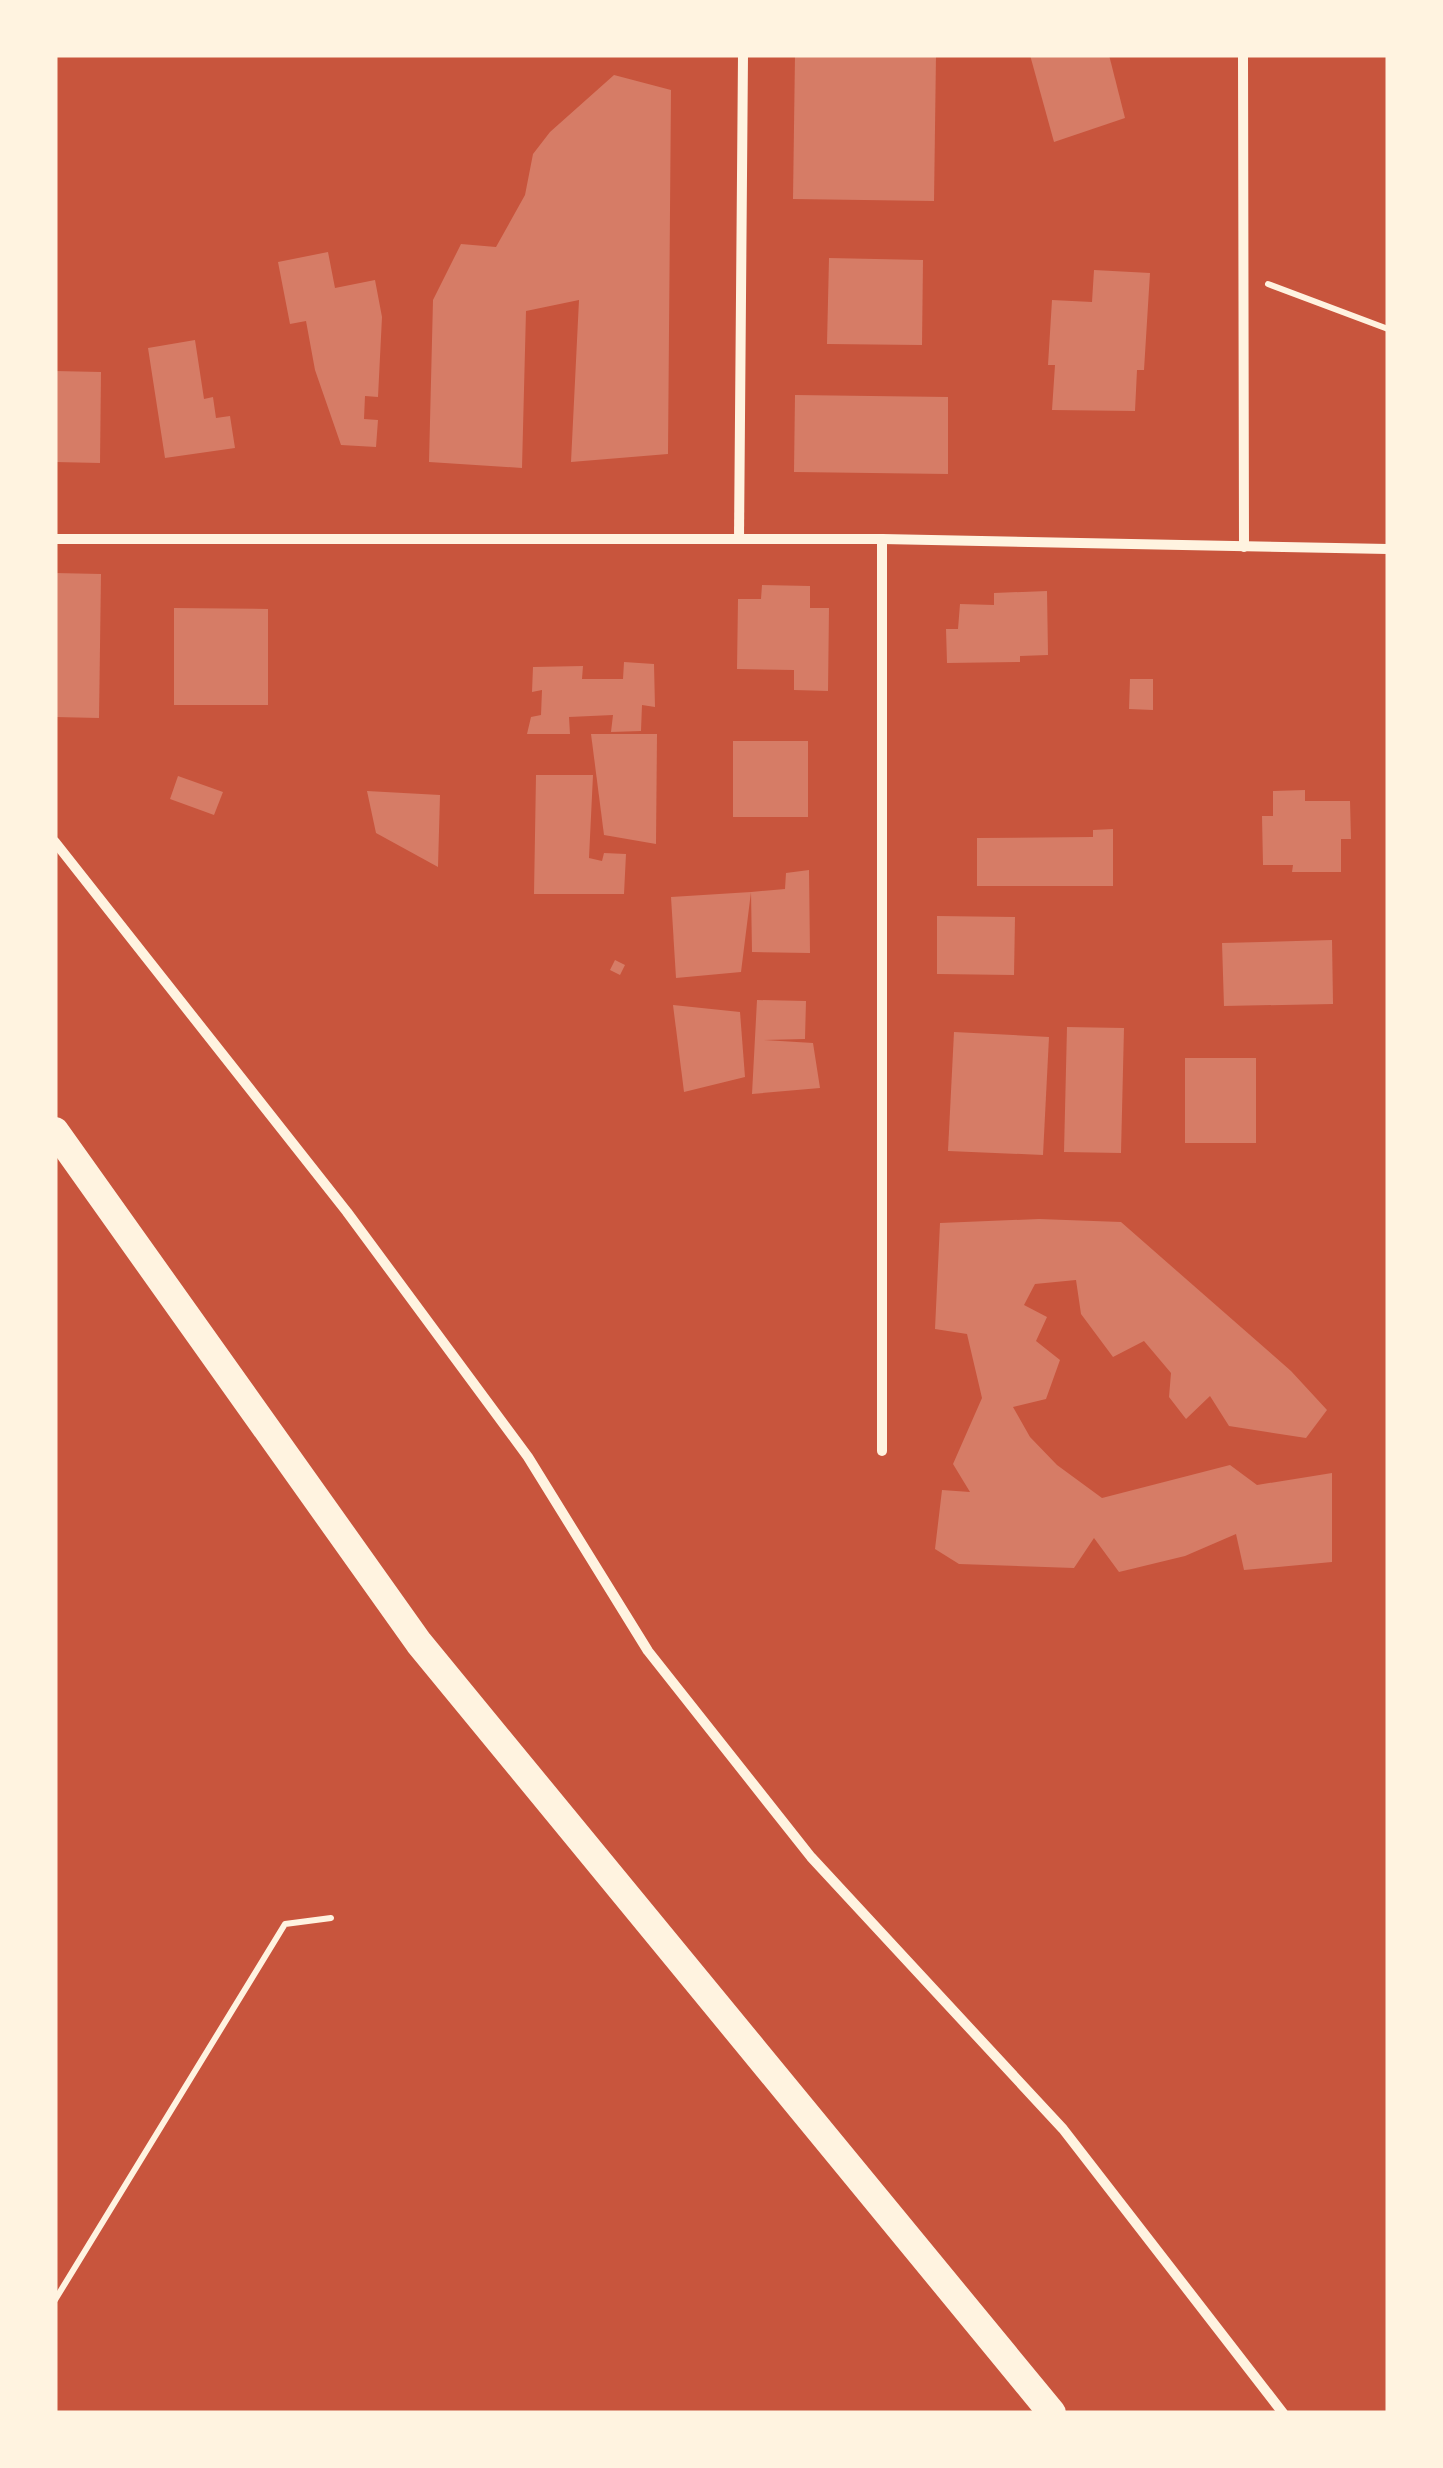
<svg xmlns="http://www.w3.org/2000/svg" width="1443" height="2468" viewBox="0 0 1443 2468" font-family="Merriweather,serif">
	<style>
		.building { fill: #d67c66 }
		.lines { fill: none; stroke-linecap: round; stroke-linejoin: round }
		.path { stroke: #fff3e0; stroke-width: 6 }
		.minor { stroke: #fff3e0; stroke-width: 10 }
		.trunk { stroke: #fff3e0; stroke-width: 28 }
	</style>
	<rect width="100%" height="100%" fill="#c8553d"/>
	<g class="building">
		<path d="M795,55H936L934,201L793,199Z"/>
		<path d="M1030,55H1109L1125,118L1054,142Z"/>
		<path d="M614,75L671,90L668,454L571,462L579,300L526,311L522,468L429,462L433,300L461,244L496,247L525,195L533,154L550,132Z"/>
		<path d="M328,252L335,288L375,280L382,317L378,397L365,396L364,419L378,420L376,447L341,445L315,370L306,321L290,324L278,262Z"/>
		<path d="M829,258L923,260L922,345L827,344Z"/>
		<path d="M1094,270L1150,273L1144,370H1137L1135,411L1052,410L1055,365H1048L1052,300L1092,302Z"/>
		<path d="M195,340L204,399L213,397L216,418L230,416L235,448L165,458L148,348Z"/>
		<path d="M55,371L101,372L100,463L55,462Z"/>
		<path d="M795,395L948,397V474L794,472Z"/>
		<path d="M55,573L101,574L99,718L55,717Z"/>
		<path d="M762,585L810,586V608H829L828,691L794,690V670L737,669L738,599H761Z"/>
		<path d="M1047,591L1048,655L1020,656V662L947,663L946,629H958L960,604L994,605V593Z"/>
		<path d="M174,608L268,609V705H174Z"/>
		<path d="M624,662L654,664L655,707L642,705L641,731L611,732L613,715L569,717L570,734H527L531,717L541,715L542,690L532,692L533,667L583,666L582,679H623Z"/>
		<path d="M1130,679H1153V710L1129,709Z"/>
		<path d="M591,734H657L656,844L604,835Z"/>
		<rect x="733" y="741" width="75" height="76"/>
		<path d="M536,775H593L589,858L602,861L604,853L626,854L624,894H534Z"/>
		<path d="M178,776L223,792L214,815L170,799Z"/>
		<path d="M1305,790V801H1350L1351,839H1341V872H1292L1293,865H1263L1262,816H1273V791Z"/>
		<path d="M367,791L440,795L438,867L376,833Z"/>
		<path d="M1113,829V886H977V838L1093,837V830Z"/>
		<path d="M809,870L810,953L752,952L751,892L785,889L786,873Z"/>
		<path d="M751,892L741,972L676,978L671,897Z"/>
		<path d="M937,916L1015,917L1014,975L937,974Z"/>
		<path d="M1332,940L1333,1004L1224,1006L1222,943Z"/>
		<path d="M615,960L625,965L620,975L610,970Z"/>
		<path d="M757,1000L806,1001L805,1039L764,1040L813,1043L820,1088L752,1094Z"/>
		<path d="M673,1005L740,1012L745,1077L684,1092Z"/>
		<path d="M1067,1027L1124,1028L1121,1153L1064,1152Z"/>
		<path d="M954,1032L1049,1037L1043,1155L948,1151Z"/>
		<rect x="1185" y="1058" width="71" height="85"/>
		<path d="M1039,1219L1121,1222L1291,1371L1327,1410L1306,1438L1229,1426L1210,1396L1186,1419L1169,1397L1171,1373L1144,1341L1113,1357L1081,1314L1076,1280L1035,1284L1024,1305L1047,1317L1036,1341L1060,1360L1046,1399L1013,1407L1030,1437L1057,1465L1102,1498L1230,1465L1257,1485L1332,1473V1562L1244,1570L1236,1534L1185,1556L1119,1572L1094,1538L1074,1568L959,1564L935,1549L942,1490L970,1492L953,1464L982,1398L967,1334L935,1329L940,1223Z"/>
	</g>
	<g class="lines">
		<g class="path">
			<path d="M1268,284L1388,329"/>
			<path d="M55,2300L285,1924L331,1918"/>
		</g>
		<g class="minor">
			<path d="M1243,55L1244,547"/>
			<path d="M55,539H882L1388,549"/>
			<path d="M739,539L743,55"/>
			<path d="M882,539V1451"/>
			<path d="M55,842L347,1212L528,1457L648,1651L811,1857L1063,2129L1283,2413"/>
		</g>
		<path class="trunk" d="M55,1131L419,1643L1052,2413"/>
	</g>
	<rect width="1443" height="2468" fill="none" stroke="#fff3e0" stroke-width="115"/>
</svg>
